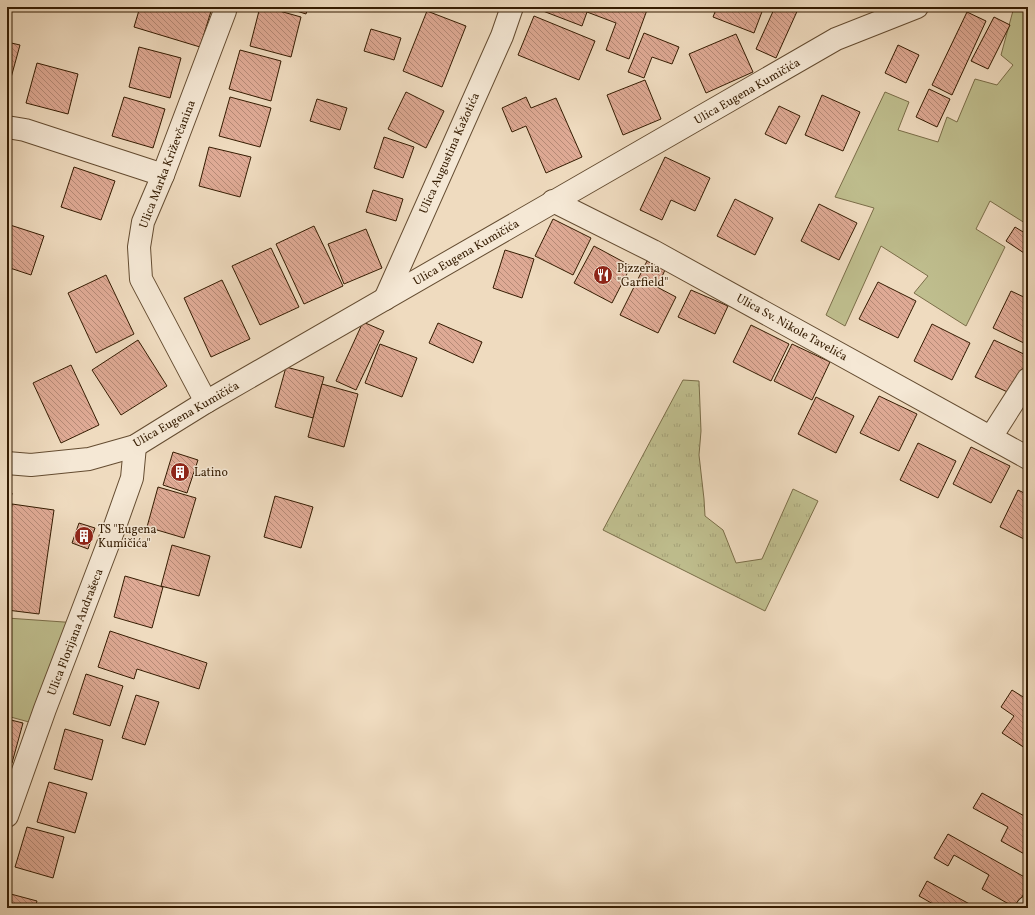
<svg xmlns="http://www.w3.org/2000/svg" width="1035" height="915" viewBox="0 0 1035 915" font-family="Vollkorn,serif">
	<style>
		.grass { fill: url(#grass-tufts); stroke: #7a6d48 }
		.garden { fill: #bfbe8e; stroke: #7a6d48 }
		.building { fill: url(#building-back-hatch); stroke: #351c02 }
		.lines { fill: none; stroke-linecap: round; stroke-linejoin: round }
		.minor-casing { stroke: #644c31; stroke-width: 24 }
		.tertiary-casing { stroke: #644c31; stroke-width: 24 }
		.secondary-casing { stroke: #351c02; stroke-width: 24 }
		.minor { stroke: #f5e8d5; stroke-width: 22 }
		.tertiary { stroke: #f5e8d5; stroke-width: 22 }
		.secondary { stroke: #f5e8d5; stroke-width: 22 }
		.labels { text-anchor: middle; stroke-width: 3; stroke-linejoin: round; paint-order: stroke }
		.street-label { font-size: 12px; fill: #351c02; stroke: #f5e8d5 }
		.poi-label { font-size: 12px; fill: #351c02; stroke: #f5e8d5; text-anchor: start }
	</style>
	<defs>
		<pattern id="grass-tufts" width="24" height="20" patternUnits="userSpaceOnUse"><rect width="24" height="20" fill="#bfbe8e"/><path d="M3 7l-1-3M5 7V3M7 7l1-3M15 17l-1-3M17 17v-4M19 17l1-3" fill="none" stroke="#a5a379"/></pattern>
		<pattern id="building-back-hatch" width="6" height="6" patternUnits="userSpaceOnUse"><rect width="6" height="6" fill="#dfaa95"/><path d="M-1 5l2 2M0 0l6 6M5-1l2 2" fill="none" stroke="#b68a77"/></pattern>
	</defs>
	<rect width="100%" height="100%" fill="#efdbbf"/>
	<filter id="stains"><feTurbulence type="fractalNoise" baseFrequency=".005" numOctaves="4"/><feColorMatrix values="0 0 0 0 .2 0 0 0 0 .09 0 0 0 0 .02 0 0 0 .5 -.17"/></filter>
	<radialGradient id="worn" r=".72"><stop offset=".6" stop-color="#630" stop-opacity="0"/><stop offset="1" stop-color="#630" stop-opacity=".3"/></radialGradient>
	<path class="grass" d="M683,380L699,381L701,431L699,455L704,499L705,516L723,530L736,563L762,559L793,489L818,501L765,611L603,530Z"/>
	<g class="garden">
		<path d="M1014,7H1028V225L990,201L976,229L1005,247L966,326L914,293L928,276L881,246L845,326L826,315L874,208L835,197L885,92L909,102L898,130L938,142L947,117L957,122L975,79L997,85L1013,65L1001,55Z"/>
		<path d="M7,618L78,623L40,725L7,716Z"/>
	</g>
	<g class="building">
		<path d="M140,7L212,8L200,47L134,27Z"/>
		<path d="M260,7H265L301,17L291,57L250,46Z"/>
		<path d="M284,7H308L306,14Z"/>
		<path d="M544,7H640L647,10L629,59L606,50L616,23L587,12L582,26L543,11Z"/>
		<path d="M717,7H756L763,9L754,33L713,17Z"/>
		<path d="M775,7H799L776,58L756,49Z"/>
		<path d="M427,11L466,26L442,87L403,71Z"/>
		<path d="M967,12L986,21L952,95L932,85Z"/>
		<path d="M534,16L595,41L579,80L518,55Z"/>
		<path d="M994,17L1010,25L988,69L971,61Z"/>
		<path d="M371,29L401,38L394,60L364,51Z"/>
		<path d="M644,33L679,47L672,64L652,57L644,78L628,72Z"/>
		<path d="M736,34L753,72L706,93L689,54Z"/>
		<path d="M7,42L20,45L9,85H7Z"/>
		<path d="M898,45L919,55L906,83L885,73Z"/>
		<path d="M139,47L181,58L170,98L129,87Z"/>
		<path d="M240,50L281,61L271,101L229,89Z"/>
		<path d="M37,63L78,74L68,114L26,103Z"/>
		<path d="M645,80L661,119L623,135L607,95Z"/>
		<path d="M929,89L950,99L937,127L916,117Z"/>
		<path d="M406,92L444,111L426,148L388,129Z"/>
		<path d="M822,95L860,112L843,151L805,135Z"/>
		<path d="M124,97L165,109L153,148L112,136Z"/>
		<path d="M230,97L271,108L260,147L219,136Z"/>
		<path d="M526,97L531,108L556,98L582,157L546,173L526,126L512,132L502,108Z"/>
		<path d="M317,99L347,108L340,130L310,121Z"/>
		<path d="M779,106L800,116L786,144L765,134Z"/>
		<path d="M384,137L414,147L403,178L374,168Z"/>
		<path d="M209,147L251,157L240,197L199,186Z"/>
		<path d="M665,157L710,178L695,211L671,200L662,220L640,210Z"/>
		<path d="M74,167L115,181L101,220L61,207Z"/>
		<path d="M373,190L403,199L396,221L366,212Z"/>
		<path d="M735,199L773,218L755,255L717,236Z"/>
		<path d="M819,204L857,223L839,260L801,241Z"/>
		<path d="M553,219L591,238L573,275L535,256Z"/>
		<path d="M7,224L44,236L31,275L7,267Z"/>
		<path d="M314,226L343,286L304,304L276,244Z"/>
		<path d="M1015,227L1028,235L1027,255L1006,241Z"/>
		<path d="M366,229L382,268L344,284L328,244Z"/>
		<path d="M594,246L631,266L612,303L574,283Z"/>
		<path d="M271,248L299,307L260,325L232,266Z"/>
		<path d="M505,250L534,259L522,298L493,288Z"/>
		<path d="M647,261L665,270L657,287L676,297L658,333L620,315Z"/>
		<path d="M106,275L134,334L96,353L68,293Z"/>
		<path d="M222,280L250,339L211,357L184,298Z"/>
		<path d="M878,282L916,301L898,338L859,319Z"/>
		<path d="M691,290L728,306L715,334L678,317Z"/>
		<path d="M1011,291L1028,299V345L993,328Z"/>
		<path d="M363,322L384,331L356,390L336,381Z"/>
		<path d="M438,323L482,342L473,363L429,343Z"/>
		<path d="M932,324L970,343L952,380L914,361Z"/>
		<path d="M751,325L789,344L771,381L733,362Z"/>
		<path d="M138,340L167,386L121,415L92,370Z"/>
		<path d="M994,340L1028,356V366L1014,395L975,377Z"/>
		<path d="M380,344L417,358L402,397L365,383Z"/>
		<path d="M792,344L830,362L812,400L774,381Z"/>
		<path d="M71,365L99,425L61,443L33,383Z"/>
		<path d="M286,367L324,377L313,418L275,407Z"/>
		<path d="M322,384L358,394L344,447L308,437Z"/>
		<path d="M879,396L917,414L899,451L860,433Z"/>
		<path d="M816,397L854,416L836,453L798,434Z"/>
		<path d="M918,443L956,461L938,498L900,480Z"/>
		<path d="M971,447L1010,466L991,503L953,484Z"/>
		<path d="M173,452L198,460L187,493L163,485Z"/>
		<path d="M158,487L196,498L184,538L147,527Z"/>
		<path d="M1018,490L1028,495V541L1000,527Z"/>
		<path d="M7,492L12,493L7,520Z"/>
		<path d="M275,496L313,507L301,548L264,537Z"/>
		<path d="M12,504L54,510L39,614L7,610V542Z"/>
		<path d="M79,523L95,528L88,549L72,543Z"/>
		<path d="M172,545L210,556L199,596L161,586Z"/>
		<path d="M125,576L163,587L152,628L114,617Z"/>
		<path d="M110,631L207,663L199,689L137,669L134,679L98,667Z"/>
		<path d="M86,674L123,686L110,726L73,714Z"/>
		<path d="M1012,690L1028,700V750L1002,733L1014,716L1001,707Z"/>
		<path d="M136,695L159,702L145,745L122,738Z"/>
		<path d="M7,719L23,723L12,763L7,762Z"/>
		<path d="M65,729L103,740L92,780L54,769Z"/>
		<path d="M49,782L87,793L75,833L37,822Z"/>
		<path d="M982,793L1028,818V856L1001,841L1008,827L973,808Z"/>
		<path d="M27,827L64,837L53,878L15,867Z"/>
		<path d="M948,834L1028,879V886L1016,908L982,889L989,875L954,855L948,866L934,858Z"/>
		<path d="M927,881L977,908H940L919,896Z"/>
		<path d="M7,893L37,901L35,908H7Z"/>
	</g>
	<g class="lines">
		<defs>
			<g id="minor">
				<path d="M7,127L25,130L163,175"/>
				<path d="M553,201L653,251L1028,458"/>
				<path d="M385,299L502,36L512,7"/>
				<path d="M206,402L141,279L139,247L143,222L163,175L225,11"/>
				<path d="M991,437L1028,379"/>
				<path d="M7,816L45,709L115,526L132,478L135,446"/>
			</g>
			<path id="tertiary" d="M7,463L31,465L89,459L135,446L206,402L836,39L917,7"/>
			<path id="secondary" d="M1027,908L1028,907"/>
		</defs>
		<use href="#minor" class="minor-casing"/>
		<use href="#tertiary" class="tertiary-casing"/>
		<use href="#secondary" class="secondary-casing"/>
		<use href="#minor" class="minor"/>
		<use href="#tertiary" class="tertiary"/>
		<use href="#secondary" class="secondary"/>
	</g>
	<defs>
		<symbol id="restaurant-disc" viewBox="-11 -11 22 22"><circle r="9.5" fill="#8f2418" stroke="#f5e8d5"/><path d="M-5-6h1v4h1v-4h1v4h1v-4h1v5L-1.5 .5V6h-2V.5L-5-1ZM5-6V6H3V1.5H1.5Q1.5-4 5-6Z" fill="#fff"/></symbol>
		<symbol id="building-disc" viewBox="-11 -11 22 22"><circle r="9.5" fill="#8f2418" stroke="#f5e8d5"/><path d="M-4-6H4V6H1V3H-1V6H-4ZM-2.5-4.3h1.7v1.8h-1.7ZM.8-4.3h1.7v1.8H.8ZM-2.5-1h1.7V.8h-1.7ZM.8-1h1.7V.8H.8Z" fill="#fff"/></symbol>
	</defs>
	<g fill-rule="evenodd">
		<use href="#restaurant-disc" x="592" y="264" width="22" height="22"/>
		<use href="#building-disc" x="169" y="461" width="22" height="22"/>
		<use href="#building-disc" x="73" y="525" width="22" height="22"/>
	</g>
	<g class="labels">
		<g class="street-label">
			<text transform="translate(747 91) rotate(-30)" y="4">Ulica Eugena Kumičića</text>
			<text transform="translate(449 153) rotate(-66)" y="4">Ulica Augustina Kažotića</text>
			<text transform="translate(167 164) rotate(-69)" y="4">Ulica Marka Križevčanina</text>
			<text transform="translate(466 252) rotate(-30)" y="4">Ulica Eugena Kumičića</text>
			<text transform="translate(792 327) rotate(29)" y="4">Ulica Sv. Nikole Tavelića</text>
			<text transform="translate(186 414) rotate(-30)" y="4">Ulica Eugena Kumičića</text>
			<text transform="translate(75 632) rotate(-69)" y="4">Ulica Florijana Andrašeca</text>
		</g>
		<g class="poi-label">
			<text x="617" y="272">Pizzeria<tspan x="617" dy="14">"Garfield"</tspan></text>
			<text x="194" y="476">Latino</text>
			<text x="98" y="533">TS "Eugena<tspan x="98" dy="14">Kumičića"</tspan></text>
		</g>
	</g>
	<rect width="1035" height="915" fill="none" stroke="#efdbbf" stroke-width="24"/>
	<rect x="8" y="8" width="1019" height="899" fill="none" stroke="#351c02" stroke-width="2"/>
	<rect x="12" y="12" width="1011" height="891" fill="none" stroke="#351c02"/>
	<rect width="100%" height="100%" filter="url(#stains)"/>
	<rect width="100%" height="100%" fill="url(#worn)"/>
</svg>
